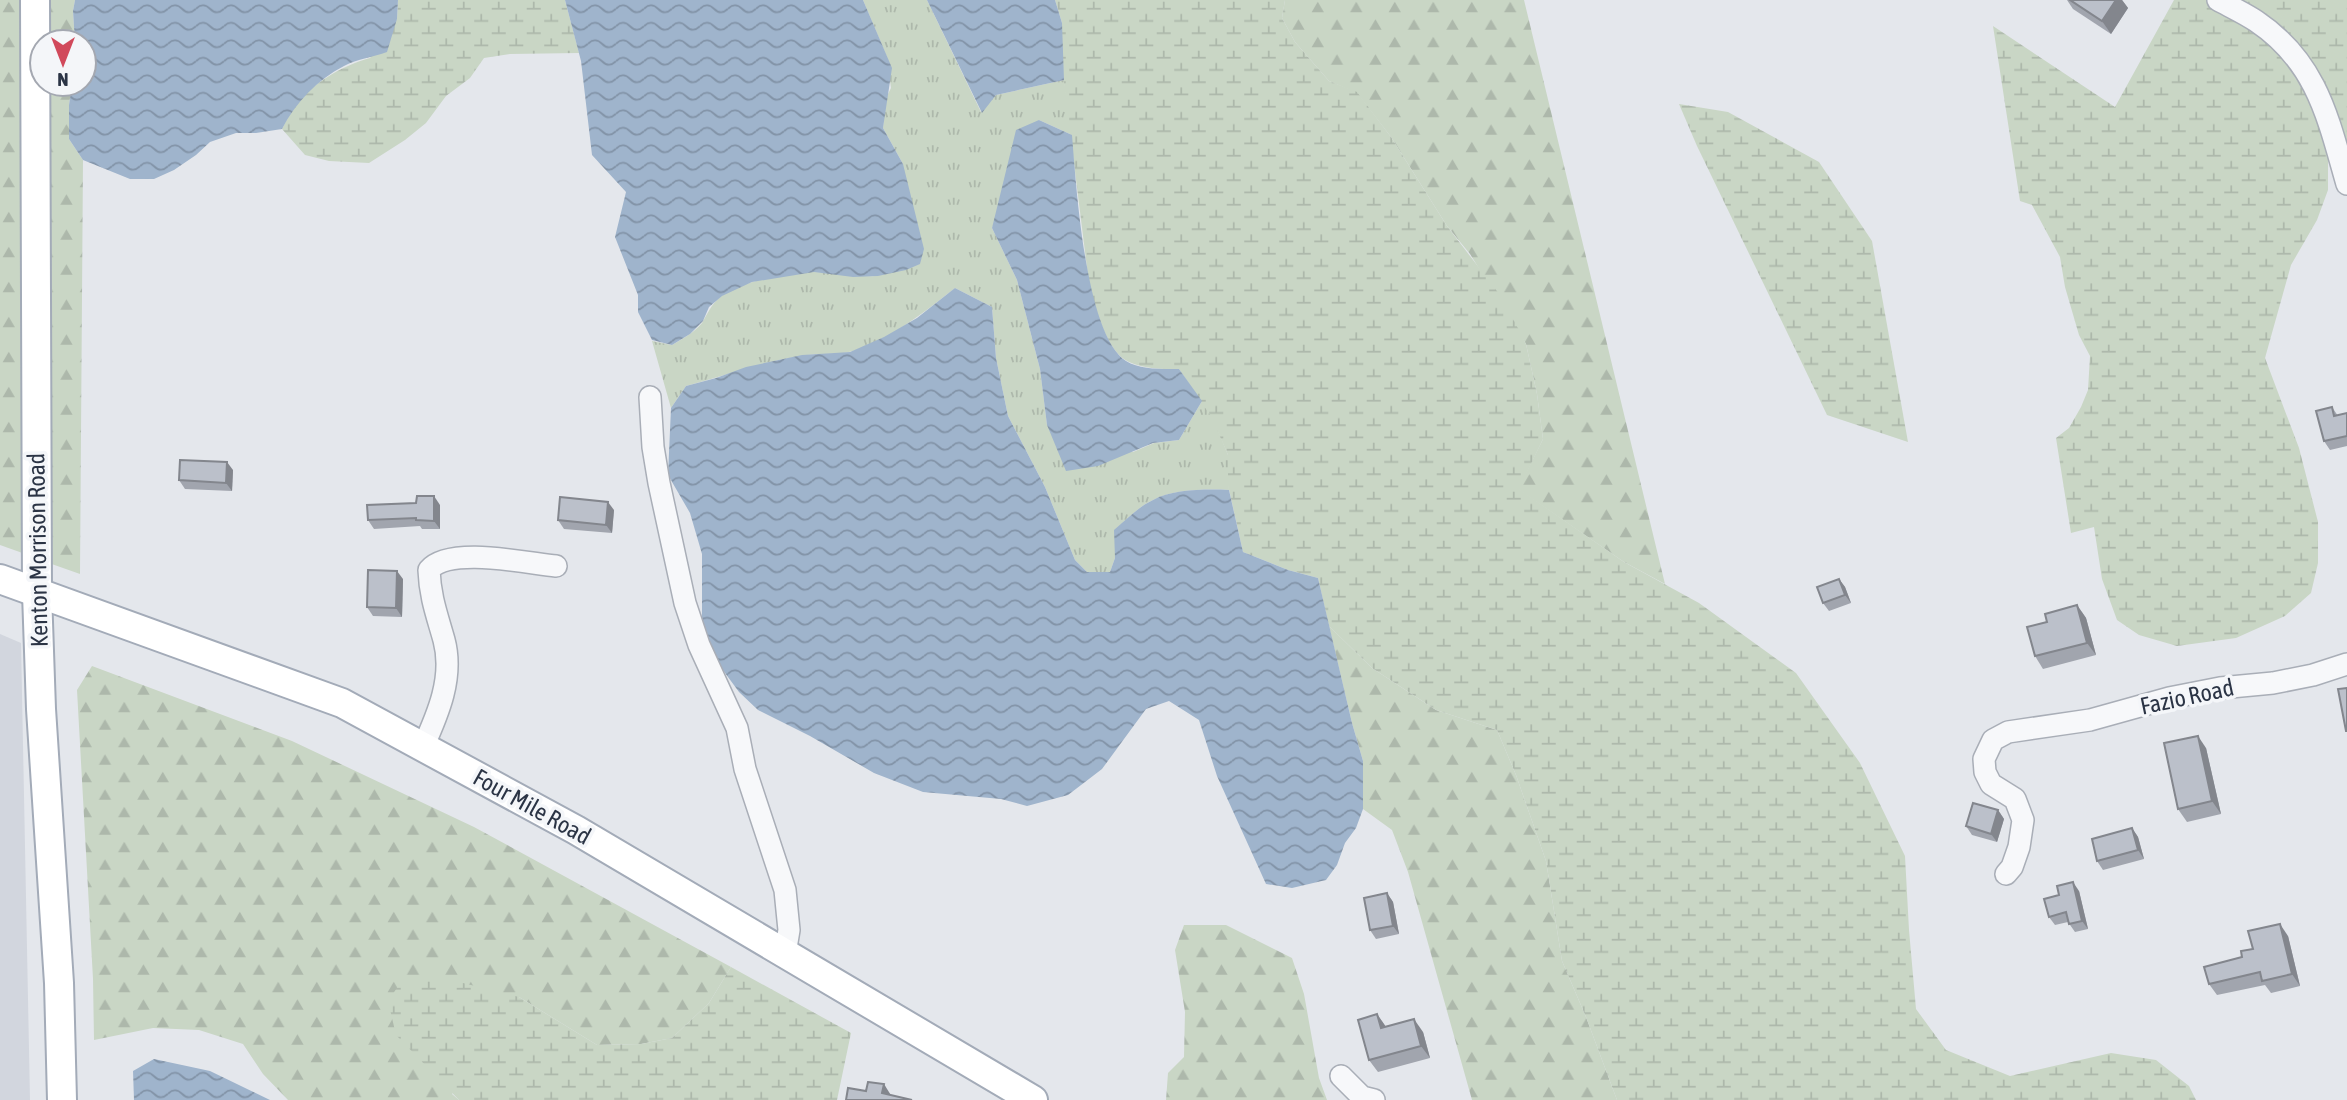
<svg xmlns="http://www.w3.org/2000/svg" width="2347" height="1100" viewBox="0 0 2347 1100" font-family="'Asap Condensed',sans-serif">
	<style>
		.built { fill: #d2d6de }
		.grass { fill: url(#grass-tufts) }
		.forest { fill: url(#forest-firs) }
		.wetland { fill: url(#wetland-marsh) }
		.water { fill: url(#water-waves) }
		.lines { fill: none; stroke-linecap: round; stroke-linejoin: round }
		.minor-casing { stroke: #a9aeb7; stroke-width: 24 }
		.major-casing { stroke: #a3abb8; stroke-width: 32 }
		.minor { stroke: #f7f8fa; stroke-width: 21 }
		.major { stroke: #fff; stroke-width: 28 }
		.wall { fill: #a1a5ae }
		.shaded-wall { fill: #83868d }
		.building { fill: #bbc0ca; stroke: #83868d; stroke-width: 2 }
		.labels { text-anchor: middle; stroke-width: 7; stroke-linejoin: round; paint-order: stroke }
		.street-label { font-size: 24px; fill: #2b3445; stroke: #f4f6f9 }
	</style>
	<defs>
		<pattern id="grass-tufts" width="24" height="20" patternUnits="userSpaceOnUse" patternTransform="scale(1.75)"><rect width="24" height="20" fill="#c9d6c5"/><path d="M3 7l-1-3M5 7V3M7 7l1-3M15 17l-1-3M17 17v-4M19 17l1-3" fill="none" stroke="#adb8ab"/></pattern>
		<pattern id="forest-firs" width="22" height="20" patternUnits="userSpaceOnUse" patternTransform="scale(1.75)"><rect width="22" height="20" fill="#c9d6c5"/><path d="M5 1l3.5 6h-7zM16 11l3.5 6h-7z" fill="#adb8ab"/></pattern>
		<pattern id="wetland-marsh" width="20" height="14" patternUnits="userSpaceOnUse" patternTransform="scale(1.75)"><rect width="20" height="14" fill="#c9d6c5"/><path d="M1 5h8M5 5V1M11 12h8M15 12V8" fill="none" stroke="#adb8ab"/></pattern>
		<pattern id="water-waves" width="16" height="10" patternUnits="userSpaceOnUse" patternTransform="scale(1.75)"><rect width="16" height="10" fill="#9fb4cc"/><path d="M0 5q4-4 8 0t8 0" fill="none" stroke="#8293a7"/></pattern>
	</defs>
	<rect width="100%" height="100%" fill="#e4e7ec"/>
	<path class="built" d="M0,634L21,643L30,1100H0Z"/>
	<path class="grass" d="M863,0H927L981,112L996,95L1064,80L1072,135L1039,120L992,228L1017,280L1040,369L1047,425L1133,452L1154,443L1179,440L1202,401L1213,418L1228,455L1229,490C1207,489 1173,489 1153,500C1138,507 1127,519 1115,530V558L1110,572H1087L1075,560L1045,487L1008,416L996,358L992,307L955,288C927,310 885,344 849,352C834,355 817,353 801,356C761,362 725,376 686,386L671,408L652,341L672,345C682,339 694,333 702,323C708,313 711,305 720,297C743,281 786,272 814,272C835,272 857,277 878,276L903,164L883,128L886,98L891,88L887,57Z"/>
	<g class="forest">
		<path d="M0,0H26L28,555L0,545Z"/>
		<path d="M45,0H75L73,11L75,42H45Z"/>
		<path d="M1285,0H1524L1665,584L1624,562L1518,489L1543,439L1537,394L1526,344L1470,254L1447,226L1391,137L1357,93L1329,81L1295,42L1282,18Z"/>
		<path d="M44,84H72L69,105V139L83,160L80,574L46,562Z"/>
		<path d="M1329,626L1372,668L1436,710L1497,730L1516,775L1546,861L1562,961L1586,1017L1617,1100H1472L1408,872L1392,830L1363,809V761L1352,723Z"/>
		<path d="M92,666L292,741L474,827L731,967L709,1003L672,1038L641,1044L597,1045L519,997L452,1094L459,1100H288L263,1074L243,1044L199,1030L153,1028L94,1040L93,979L77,690Z"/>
		<path d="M1184,925H1226L1292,958L1304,994L1319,1078L1327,1100H1166L1168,1073L1184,1057L1185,1012L1175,950Z"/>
	</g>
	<g class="wetland">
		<path d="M398,0H565L579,53L510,54L484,58L470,78L446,96L426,123L405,140L369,163L329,161L305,155L282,129C286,122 289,112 295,105C314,82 342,66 370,58L397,19Z"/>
		<path d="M1055,0H1285L1282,18L1295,42L1329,81L1357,92L1391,137L1447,226L1503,299L1526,344L1537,394L1543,439L1519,489L1624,562L1699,603L1796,673L1860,763L1905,856L1909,930L1916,1009L1946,1050L2010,1076L2111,1053L2156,1060L2189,1086L2196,1100H1617L1586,1017L1562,961L1546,861L1516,775L1497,730L1436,710L1372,668L1329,626L1318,578L1288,570L1243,552L1228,485V455L1212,418L1179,369C1162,369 1144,369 1129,362C1107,353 1094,305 1089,284L1062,67V23Z"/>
		<path d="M2174,0H2347V150L2335,108L2313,101L2317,123L2328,149V190L2317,220L2291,265L2265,358L2299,448L2318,522V563L2311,593L2285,616L2236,638L2177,646L2139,635L2117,620L2102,579L2094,527L2071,533L2056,438L2069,428L2081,407L2088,390L2090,356L2079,335L2065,287L2060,257L2032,205L2020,201L1993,26L2115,107Z"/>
		<path d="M1679,104L1728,112L1819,162L1872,241L1908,442L1827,415L1697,146Z"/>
		<path d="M731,967L851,1033L837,1100H459L396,1035L388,1001L403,979L459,982L519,997L597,1045L641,1044L672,1038L709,1003Z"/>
	</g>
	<g class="water">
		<path d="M75,0H398L397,19L387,52C374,57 357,59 344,66C317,80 296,102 282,129L256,133H236L210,142L196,155L174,170L154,179H130L83,160L69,139V105L72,84H84V42H75L73,11Z"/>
		<path d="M565,0H863L892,68L883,128L903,164L924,249L920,264L906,270L878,276L853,277L814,272L752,282L722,296L709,307L703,321L690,334L672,345L652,340L638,312V295L615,237L626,192L592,155L581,61Z"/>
		<path d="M927,0H1055L1062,23L1064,80L996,95L982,113Z"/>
		<path d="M1039,120L1072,135C1076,183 1085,335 1126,361C1140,370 1163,369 1179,369L1202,401L1179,440L1153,443L1098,466L1066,471L1047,425L1040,369L1017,280L992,228L1016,130Z"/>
		<path d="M955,288L992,307L996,358L1008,416L1045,487L1075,560L1087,572H1110L1115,558L1114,530C1127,519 1138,507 1153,500C1172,489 1207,489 1229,490L1243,552L1288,570L1318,578L1352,723L1363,761V809L1356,828L1345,843L1337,865L1326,880L1292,888L1266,884L1217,776L1199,720L1169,701L1146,709L1102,769L1068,795L1027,806L1001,799L923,792L874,773L810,736L758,710L739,692L717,662L702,632V554L690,513L668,475L671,408L686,386L716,378L746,367L802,355L850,352L884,337L917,318Z"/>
		<path d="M154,1059L210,1071L270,1100H134L133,1071Z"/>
	</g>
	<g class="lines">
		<defs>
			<g id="minor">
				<path d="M2218,0C2231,7 2244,13 2256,21C2317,62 2328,118 2347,184"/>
				<path d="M650,397L653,447L659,483L685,603L699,645L737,728L745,769L785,890L789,930L785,954"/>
				<path d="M423,747C438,714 454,677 444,640C437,615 430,597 429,570C449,546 526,563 556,566"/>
				<path d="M2006,874L2012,867L2019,847L2023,820L2015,799L1991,784L1985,772L1984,759L1993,740L2008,732L2090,720L2169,698L2220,688L2273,683L2313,675L2347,664"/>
				<path d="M1341,1076L1362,1097L1374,1100"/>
			</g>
			<g id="major">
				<path d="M35,0L37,593L41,709L59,983L62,1100"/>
				<path d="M0,579L342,703L576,830L1033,1100"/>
			</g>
		</defs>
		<use href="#minor" class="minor-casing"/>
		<use href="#major" class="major-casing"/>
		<use href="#minor" class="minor"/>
		<use href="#major" class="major"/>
	</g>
	<g class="wall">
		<path d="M2067,0H2122L2128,8L2111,34L2073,9Z"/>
		<path d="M2332,407L2338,416L2347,413V446L2330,450L2324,441Z"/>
		<path d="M233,470L232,491L185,489L179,480Z"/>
		<path d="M440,505V529H422L420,526L374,529L368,520Z"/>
		<path d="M614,510L612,533L564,529L558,520Z"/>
		<path d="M403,579L402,617L373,616L367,607Z"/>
		<path d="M1839,579L1845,587L1851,603L1829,611L1823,603Z"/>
		<path d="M2077,605L2086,618L2096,655L2043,669L2035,656Z"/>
		<path d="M2206,748L2221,814L2187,822L2178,809Z"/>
		<path d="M1998,810L2004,819L1997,842L1972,835L1966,826Z"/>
		<path d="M2132,828L2138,837L2144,859L2103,870L2097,861Z"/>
		<path d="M2079,891L2088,929L2075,932L2068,922L2055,925L2049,917Z"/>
		<path d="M1387,893L1393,902L1399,934L1376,939L1370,930Z"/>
		<path d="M2288,936L2300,986L2271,993L2265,985L2217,995L2209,984L2253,949Z"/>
		<path d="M1377,1014L1386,1027L1423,1032L1430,1058L1378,1072L1369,1060Z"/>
	</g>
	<g class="shaded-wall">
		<path d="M2116,0H2122L2128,8L2111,34L2102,21Z"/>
		<path d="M227,462L233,470L232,491L226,483Z"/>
		<path d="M434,496L440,505V529L434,521Z"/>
		<path d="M608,502L614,510L612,533L606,525Z"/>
		<path d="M397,571L403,579L402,617L396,608Z"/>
		<path d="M1839,579L1845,587L1851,603L1845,595Z"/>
		<path d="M2077,605L2086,618L2096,655L2087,643Z"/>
		<path d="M2198,736L2206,748L2221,814L2212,801Z"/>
		<path d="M1998,810L2004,819L1997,842L1991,834Z"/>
		<path d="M2132,828L2138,837L2144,859L2138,850Z"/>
		<path d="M2073,882L2079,891L2088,929L2082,921Z"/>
		<path d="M1387,893L1393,902L1399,934L1393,926Z"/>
		<path d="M2280,924L2288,936L2300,986L2292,974Z"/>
		<path d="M1377,1014L1386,1027L1381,1028Z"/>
		<path d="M1414,1019L1423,1032L1430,1058L1421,1046Z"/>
		<path d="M884,1084L892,1097L882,1093Z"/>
	</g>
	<g class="building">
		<path d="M2070,0H2116L2102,21Z"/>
		<path d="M2332,407L2334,416L2347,413V436L2324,441L2316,411Z"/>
		<path d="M180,460L227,462L226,483L179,480Z"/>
		<path d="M417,496H434V521L416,520V518L368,520L367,505L416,503Z"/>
		<path d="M560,497L608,502L606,525L558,520Z"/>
		<path d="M368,570L397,571L396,608L367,607Z"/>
		<path d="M1839,579L1845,595L1823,603L1817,587Z"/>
		<path d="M2077,605L2087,643L2035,656L2027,627L2047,622L2045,614Z"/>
		<path d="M2347,688V731H2346L2338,689Z"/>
		<path d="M2198,736L2212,801L2178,809L2164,743Z"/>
		<path d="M1973,803L1998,810L1991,834L1966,826Z"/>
		<path d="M2132,828L2138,850L2097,861L2092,839Z"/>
		<path d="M2073,882L2082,921L2069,924L2066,912L2049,917L2044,899L2059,895L2057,886Z"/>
		<path d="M1387,893L1393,926L1370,930L1364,898Z"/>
		<path d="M2280,924L2292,974L2262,981L2260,972L2209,984L2204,967L2242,957L2241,951L2253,949L2248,931Z"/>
		<path d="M1377,1014L1381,1028L1414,1019L1421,1046L1369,1060L1358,1020Z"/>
		<path d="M868,1082L884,1084L882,1093L912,1100H846L848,1088L866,1091Z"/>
	</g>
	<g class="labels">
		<g class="street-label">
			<text transform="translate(38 550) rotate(-91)" y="8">Kenton Morrison Road</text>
			<text transform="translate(2187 697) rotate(-12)" y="8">Fazio Road</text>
			<text transform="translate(532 807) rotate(29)" y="8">Four Mile Road</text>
		</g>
	</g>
	<g transform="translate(63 63) rotate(180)"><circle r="33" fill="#f4f6f9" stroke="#a4a8b1" stroke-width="2"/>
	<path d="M0-5L12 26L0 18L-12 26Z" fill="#d1495b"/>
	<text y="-10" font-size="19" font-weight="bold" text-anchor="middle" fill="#2b3445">N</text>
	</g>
</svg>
